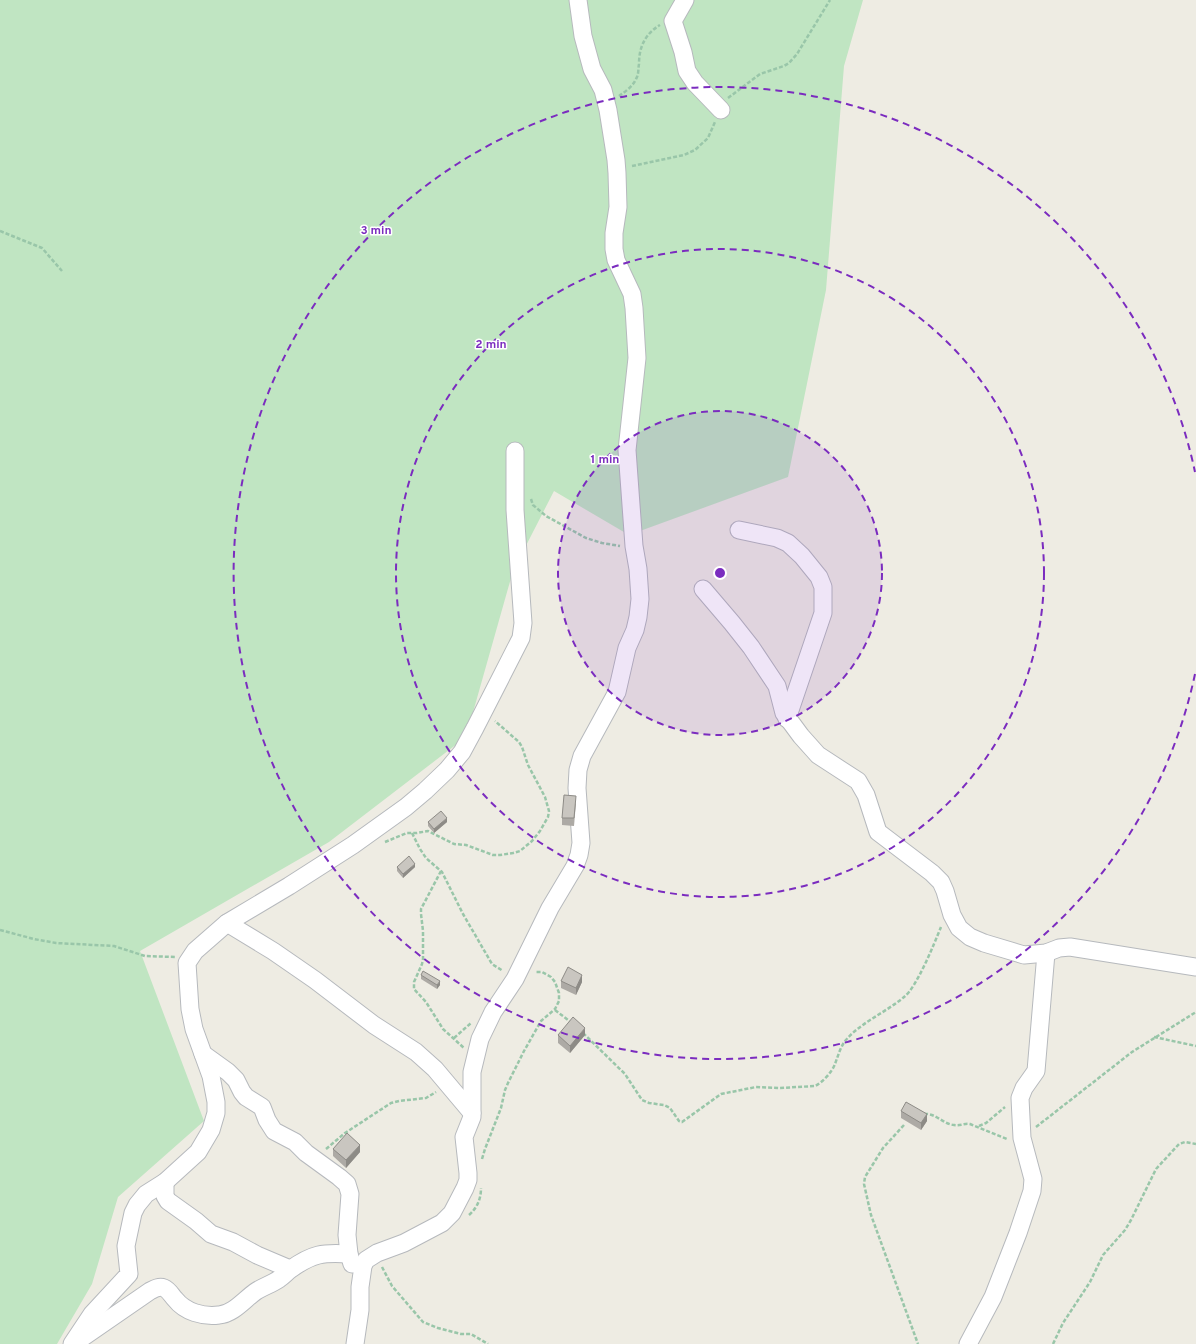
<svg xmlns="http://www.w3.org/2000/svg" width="1196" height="1344" viewBox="0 0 1196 1344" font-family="Overpass,sans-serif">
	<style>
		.grass { fill: #c0e5c2 }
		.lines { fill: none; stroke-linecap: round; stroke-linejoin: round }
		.minor-casing { stroke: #b6b9bd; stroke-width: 19 }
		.path { stroke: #99c6a9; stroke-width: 2.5; stroke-dasharray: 4 2; stroke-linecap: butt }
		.minor { stroke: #fff; stroke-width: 17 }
		.wall { fill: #adaaa5 }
		.shaded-wall { fill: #8d8b86 }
		.building { fill: #c9c6c0; stroke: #8d8b86 }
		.ring { fill: none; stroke: #7b2cbf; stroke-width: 2; stroke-dasharray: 7 5 }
		.centre { fill: #7b2cbf; stroke: #fff; stroke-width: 2 }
		.ring-label { font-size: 12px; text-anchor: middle; font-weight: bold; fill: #7b2cbf; stroke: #fff; stroke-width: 3; stroke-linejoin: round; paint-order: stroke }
	</style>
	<rect width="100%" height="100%" fill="#eeece3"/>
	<path class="grass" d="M0,0H863L844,66L826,290L788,477L629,535L554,491L513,571L466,737L329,842L140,951L204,1121L118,1197L92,1284L57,1344H0Z"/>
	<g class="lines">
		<defs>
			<g id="minor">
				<path d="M685,0L673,21L683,52L687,71L695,83L721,110"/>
				<path d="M739,530L777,538L788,543L802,556L819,577L823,587V613L787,719"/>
				<path d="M703,589L732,623L751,647L777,686L784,713L801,736L818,755L858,781L866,795L878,832L932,873L941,882L945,891L952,915L959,928L970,937L984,943L1024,955L1046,953L1059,948L1070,947L1196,967"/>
				<path d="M227,923L273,951L315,980L374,1025L416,1052L435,1069L472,1113"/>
				<path d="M203,1054L228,1072L236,1080L242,1092L246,1097L262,1107L267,1120L274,1131L295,1142L306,1153L339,1177L347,1184L350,1194L347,1235L349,1254L352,1264"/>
				<path d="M165,1182V1196L168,1201L196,1221L211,1234L233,1242L257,1255L290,1269"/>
				<path d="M79,1340L150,1291C154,1289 159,1286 164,1288C169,1290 172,1296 175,1299C185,1312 203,1317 219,1315C233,1314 244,1300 255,1292C262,1287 272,1284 279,1279C283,1276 287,1272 291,1269C312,1254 323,1252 349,1254"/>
				<path d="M72,1344L92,1314L129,1274L126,1246L133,1213L137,1205L146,1194L165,1182L198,1152L211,1130L216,1113V1102L211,1076L194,1029L190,1009L187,963L195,951L227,923L289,886L353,845L406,807L425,791L447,770L462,752L475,728L521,638L523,623L515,510V451"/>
				<path d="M355,1344L360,1310V1287L363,1266L366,1260L377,1253L404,1243L442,1223L452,1213L465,1188L468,1180V1173L464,1137L472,1117V1072L480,1039L493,1012L515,979L550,908L575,866L579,855L581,843L577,788L578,770L582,756L617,692L627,648L635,630L638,617L640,599L638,569L634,546L627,450L637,358L634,308L632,294L616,260L614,249V233L618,207L617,173L616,160L608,110L603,90L592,69L583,36L578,0"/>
				<path d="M968,1344L993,1297L1018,1233L1032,1191L1033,1179L1022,1138L1020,1098L1024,1088L1036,1071L1046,953"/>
			</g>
		</defs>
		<use href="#minor" class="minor-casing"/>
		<g class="path">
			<path d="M619,96C625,92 633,86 636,79C639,74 638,69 639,64C639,47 645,34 660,25"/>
			<path d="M728,98L760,74L784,66L789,63L797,54L830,0"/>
			<path d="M632,166L684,155L695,150L708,138L715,122"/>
			<path d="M0,231L42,248L62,271"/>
			<path d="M531,499L533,505L546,516L586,538L602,543L620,546"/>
			<path d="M412,833L420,849L426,858L442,872L463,914L492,964L503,971"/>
			<path d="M385,842L407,833H417L428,831L454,844L466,845L493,855H500L513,853L520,851L532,841L540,831L548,817L549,811L545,797L528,765L522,747L519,742L495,721"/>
			<path d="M441,871L421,909V914L423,931V959L422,964L414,982V989L426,1002L443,1029L464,1048"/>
			<path d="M0,930L34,939L56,943L114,946L145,956L175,957"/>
			<path d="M555,1010L572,1023"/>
			<path d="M583,1033L625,1074L642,1100L649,1103L664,1105L670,1108L679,1121L682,1122L721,1094L756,1087L780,1088L815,1086C823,1082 832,1072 835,1064C838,1056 840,1048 845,1041C861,1022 885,1013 904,997C917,987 934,944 941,927"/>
			<path d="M1154,1037L1196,1046"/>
			<path d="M454,1038L471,1023"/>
			<path d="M924,1114C936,1113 943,1124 954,1125C960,1126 965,1123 970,1124L1007,1139"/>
			<path d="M904,1125L883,1148L865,1177L864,1184L871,1215L918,1344"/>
			<path d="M979,1126L986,1123L1005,1107"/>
			<path d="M1036,1127L1132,1052L1196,1012"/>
			<path d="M326,1149L345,1133L391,1103L399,1101L426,1098L436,1092"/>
			<path d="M482,1159L485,1149L501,1108L505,1090L508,1083L524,1051L541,1021L555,1009L559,1001V993L555,982L551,977L542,972H535"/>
			<path d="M469,1215C477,1208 481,1199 481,1188"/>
			<path d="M382,1267L392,1286L423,1322L438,1328L461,1334H471L488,1344"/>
			<path d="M1053,1344L1063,1323L1090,1282L1103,1255L1125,1230L1131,1220L1156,1169L1179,1144L1185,1142L1196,1144"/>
		</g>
		<use href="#minor" class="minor"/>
	</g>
	<g class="wall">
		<path d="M576,803L574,826L562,825V818Z"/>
		<path d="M428,822H447L434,833L428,826Z"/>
		<path d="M397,867H415L403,878L397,871Z"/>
		<path d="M421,975L440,985L437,989L421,979Z"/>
		<path d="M561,981L582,982L576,995L561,988Z"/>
		<path d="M558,1035H585L570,1053L558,1043Z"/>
		<path d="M901,1111L927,1121L921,1130L901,1118Z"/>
		<path d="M333,1149L360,1152L346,1168L333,1156Z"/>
	</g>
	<g class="shaded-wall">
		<path d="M447,818V822L434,833V829Z"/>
		<path d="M415,864V867L403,878V874Z"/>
		<path d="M582,975V982L576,995V988Z"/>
		<path d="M440,981V985L437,989V985Z"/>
		<path d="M585,1028V1035L570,1053V1046Z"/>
		<path d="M927,1114V1121L921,1130V1123Z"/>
		<path d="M360,1145V1152L346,1168V1160Z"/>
	</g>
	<g class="building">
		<path d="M564,795L576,796L574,818H562Z"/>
		<path d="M441,811L447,818L434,829L428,822Z"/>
		<path d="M409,856L415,864L403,874L397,867Z"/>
		<path d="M568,967L582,975L576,988L561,981Z"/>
		<path d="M423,971L440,981L437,985L421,975Z"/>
		<path d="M573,1017L585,1028L570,1046L558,1035Z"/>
		<path d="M906,1102L927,1114L921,1123L901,1111Z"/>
		<path d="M347,1133L360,1145L346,1160L333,1149Z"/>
	</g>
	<circle cx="720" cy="573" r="162" fill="#7b2cbf" fill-opacity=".12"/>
	<g class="ring">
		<circle cx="720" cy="573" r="162"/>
		<circle cx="720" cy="573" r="324"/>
		<path d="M1195 674A486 486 0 1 1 1195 472"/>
	</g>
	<circle cx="720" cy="573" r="6" class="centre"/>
	<g class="ring-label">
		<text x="376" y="234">3 min</text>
		<text x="491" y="348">2 min</text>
		<text x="605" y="463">1 min</text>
	</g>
</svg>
